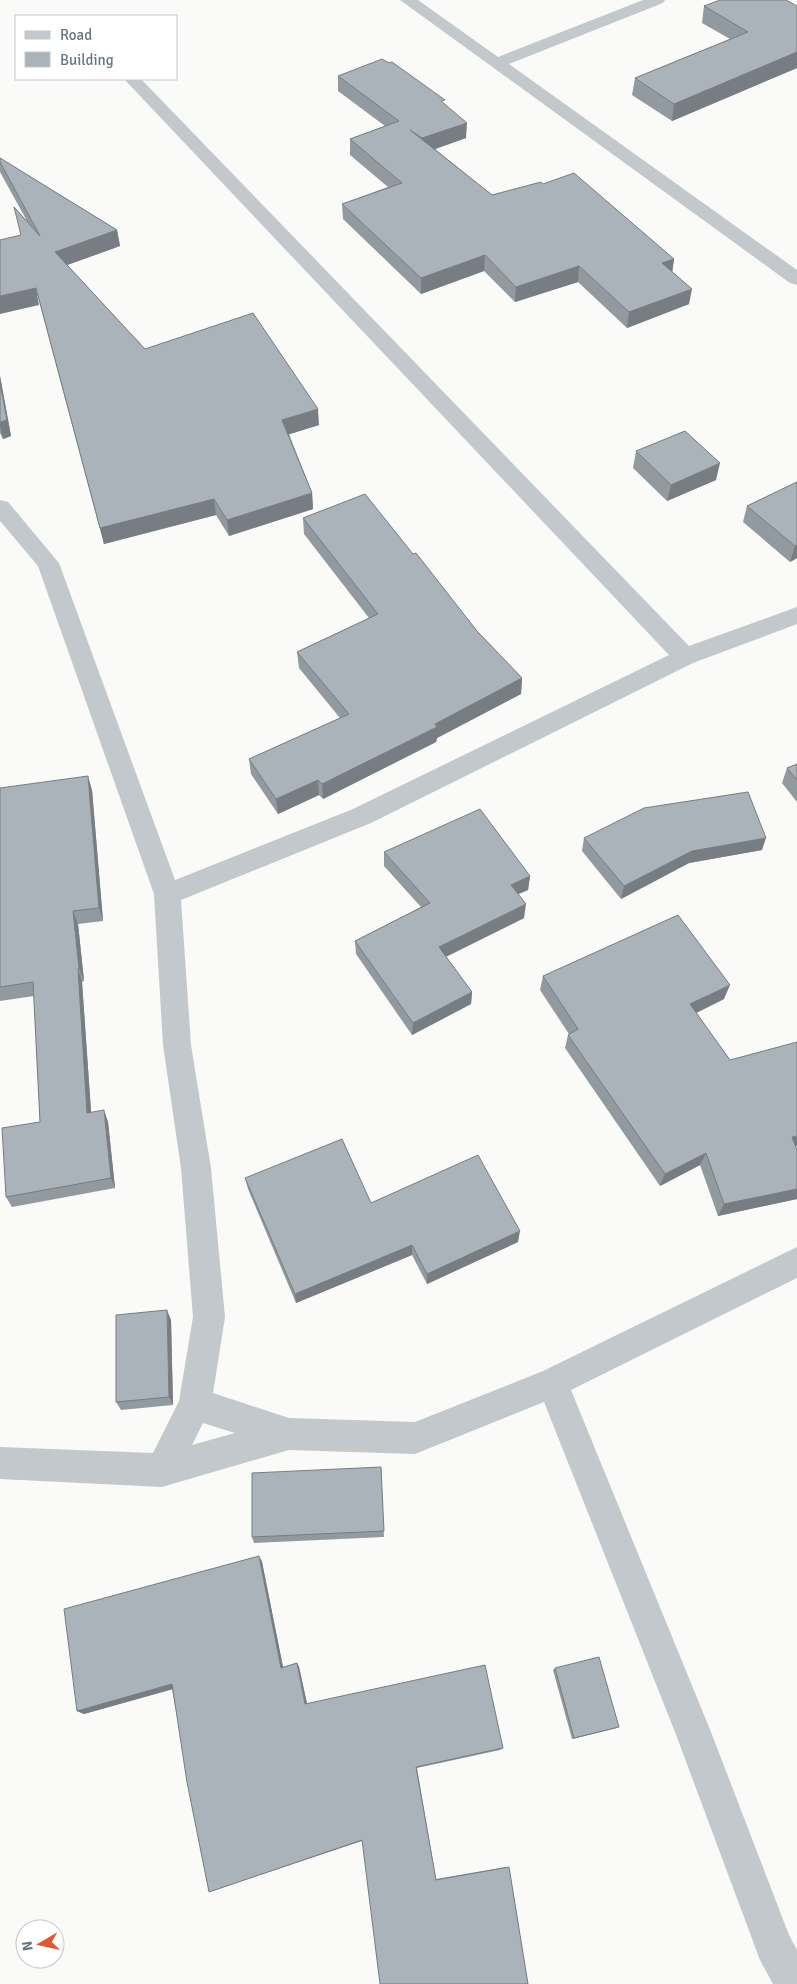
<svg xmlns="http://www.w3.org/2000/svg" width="797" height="1984" viewBox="0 0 797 1984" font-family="Signika,sans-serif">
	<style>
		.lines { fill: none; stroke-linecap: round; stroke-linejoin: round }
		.minor { fill: #c3c8cc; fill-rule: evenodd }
		.wall { fill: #929a9f }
		.shaded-wall { fill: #777d82 }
		.building { fill: #aab3b9; stroke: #777d82 }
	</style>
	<rect width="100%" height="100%" fill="#fafaf8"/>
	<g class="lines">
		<g class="minor">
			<path d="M400,0H418L498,57L643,0H665L663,3L509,64L797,270V285L790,283Z"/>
			<path d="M124,79H141L689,646L797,607V624L693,663L371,823L181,900L191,1045L211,1168L225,1317L213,1393L289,1418L415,1422L543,1371L797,1247V1278L571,1390L711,1732L789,1935L797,1950V1984H773L760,1960L675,1732L544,1402L415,1454L289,1450L162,1487L0,1479V1447L153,1453L179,1401L193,1317L181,1168L163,1045L154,894L38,566L0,521V500L8,502L59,563L175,880L353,809L669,655ZM203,1423L235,1433L192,1445Z"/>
		</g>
	</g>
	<g class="wall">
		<path d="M704,6H797V68L672,121L632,95L635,78L730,39L702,23Z"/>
		<path d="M338,76L445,104L466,138L435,149L492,195L543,184L674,259L672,272L689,304L627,328L578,282L515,302L484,271L421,294L343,219L342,204L388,187L350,155V139L385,126L338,91Z"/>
		<path d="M0,158L117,230L120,246L67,265L145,349L319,425L289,434L312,493L313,509L229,536L216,515L104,544L14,207L27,221L0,172Z"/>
		<path d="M0,376L11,436L3,439L0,433Z"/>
		<path d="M636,451L716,480L667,501L633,468Z"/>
		<path d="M797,482V558L790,562L743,522L747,506Z"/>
		<path d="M303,518L413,554L477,631L522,678L521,694L437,738L436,742L323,799L319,795L278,814L251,774L249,759L340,718L299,668L297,652L369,618L304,534Z"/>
		<path d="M797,764V802L782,783L787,768Z"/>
		<path d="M0,788L92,790L103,921L78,924L84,981L82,982L91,1112L108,1122L115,1188L12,1207L6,1197L40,1122L34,996L0,1001Z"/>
		<path d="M584,838L762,850L689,863L621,899L582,851Z"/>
		<path d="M384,852L530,876L528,890L518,894L524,918L446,957L472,992L471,1004L412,1035L356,954L355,941L421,907L384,866Z"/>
		<path d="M543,976L724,999L696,1013L730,1060L796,1147L797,1150V1199L718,1216L700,1165L660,1186L565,1048L568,1035L569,1034L540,990Z"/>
		<path d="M245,1178L371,1203L518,1242L427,1284L412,1255L296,1303L248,1189Z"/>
		<path d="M171,1320L173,1405L121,1410L116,1402Z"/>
		<path d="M381,1467L384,1537L254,1543L252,1537Z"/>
		<path d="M259,1556L262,1562L283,1667L297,1663L299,1667L307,1704L503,1748L500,1750L417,1768L436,1879L506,1867H509L528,1984L362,1841L209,1892L172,1689L84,1714L77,1711Z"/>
		<path d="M555,1668L616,1728L572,1739L553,1670Z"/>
	</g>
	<g class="shaded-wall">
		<path d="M797,52V68L672,121L674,104Z"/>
		<path d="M467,123L466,138L421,154L422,138Z"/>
		<path d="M117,230L120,246L59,268L55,252Z"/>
		<path d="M485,255L484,271L421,294V278Z"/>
		<path d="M674,259L672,274L662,263Z"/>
		<path d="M579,266L578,282L515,302L516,287Z"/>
		<path d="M36,288L39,305L0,314V296Z"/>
		<path d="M692,289L689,304L627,328L629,312Z"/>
		<path d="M0,376L11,436L3,439L0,427Z"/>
		<path d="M318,409L319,425L284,436L282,420Z"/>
		<path d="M720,463L716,480L667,501L671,485Z"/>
		<path d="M312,493L313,509L229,536L227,520Z"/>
		<path d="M214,499L216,515L104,544L100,528Z"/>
		<path d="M797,545V558L790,562L795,546Z"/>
		<path d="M522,678L521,694L437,738L436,742L323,799L322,784Z"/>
		<path d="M88,776L92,790L103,921L99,908Z"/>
		<path d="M318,780L319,795L278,814L276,799Z"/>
		<path d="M766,838L762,850L689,863L621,899L624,886L692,851Z"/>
		<path d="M530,876L528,890L509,898L511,885Z"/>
		<path d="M526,904L524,918L439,960V947Z"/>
		<path d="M73,911L78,924L84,981L79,968Z"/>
		<path d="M78,969L82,982L92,1125L87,1113Z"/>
		<path d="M730,985L724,999L686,1018L690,1004Z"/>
		<path d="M472,992L471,1004L412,1035L413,1023Z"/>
		<path d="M104,1110L108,1122L115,1188L111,1178Z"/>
		<path d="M797,1136V1146L785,1150L792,1137Z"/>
		<path d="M706,1153L700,1165L660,1186L665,1174Z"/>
		<path d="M797,1189V1199L718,1216L724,1204Z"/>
		<path d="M520,1231L518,1242L427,1284V1274Z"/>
		<path d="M412,1245V1255L296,1303L295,1294Z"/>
		<path d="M167,1310L171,1320L173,1405L169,1397Z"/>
		<path d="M259,1556L262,1562L284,1672L281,1668Z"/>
		<path d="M297,1663L299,1667L308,1708L305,1704Z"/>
		<path d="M172,1684L177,1688L84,1714L77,1711Z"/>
		<path d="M619,1727L616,1728L572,1739L574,1738Z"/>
	</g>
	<g class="building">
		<path d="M720,0H786L797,6V52L674,104L635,78L748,32L704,6Z"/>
		<path d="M382,59L389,63L392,62L445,100L441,101L467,123L422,138L410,130L492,195L541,182L543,184L574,173L674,259L662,263L692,289L629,312L579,266L516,287L485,255L421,278L342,204L402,183L350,139L399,121L338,76Z"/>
		<path d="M0,158L117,230L55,252L145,349L253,313L318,409L282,420L312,493L227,520L214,499L100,528L36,288L0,296V240L21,235L14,207L40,236L0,162Z"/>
		<path d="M0,383L7,420L0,422Z"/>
		<path d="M685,431L720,463L671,485L636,451Z"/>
		<path d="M797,482V545L795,546L747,506Z"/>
		<path d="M365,494L413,554L416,553L477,631L522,678L435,724L437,727L322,784L318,780L276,799L249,759L349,714L297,652L378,614L303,518Z"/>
		<path d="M797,764V780L787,768Z"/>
		<path d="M88,776L99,908L73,911L79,968L78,969L87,1113L104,1110L111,1178L6,1197L2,1128L40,1122L33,982L0,987V788Z"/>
		<path d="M748,792L766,838L692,851L624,886L584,838L644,808Z"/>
		<path d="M480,809L530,876L511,885L526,904L439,947L472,992L413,1023L355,941L430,903L384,852Z"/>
		<path d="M678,915L730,985L690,1004L730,1060L797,1042V1136L792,1137L797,1150V1189L724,1204L706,1153L665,1174L568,1035L578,1029L543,976Z"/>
		<path d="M342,1139L371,1203L478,1155L520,1231L427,1274L412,1245L295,1294L245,1178Z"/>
		<path d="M167,1310L169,1397L116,1402V1315Z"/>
		<path d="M381,1467L384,1531L252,1537V1473Z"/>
		<path d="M259,1556L281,1668L297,1663L305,1704L485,1665L503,1748L416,1767L436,1880L509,1867L528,1984H380L362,1840L209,1892L187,1782L172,1684L77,1711L64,1609Z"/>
		<path d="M599,1657L619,1727L574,1738L555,1668Z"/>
	</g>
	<rect x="15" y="15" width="162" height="65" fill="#ffffff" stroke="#c1c8cd"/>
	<rect x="25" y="31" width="25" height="8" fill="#c3c8cc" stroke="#c1c8cd"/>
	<text x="60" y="40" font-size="15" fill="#657683">Road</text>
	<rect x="25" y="52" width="25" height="15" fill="#aab3b9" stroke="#c1c8cd"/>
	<text x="60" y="65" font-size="15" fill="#657683">Building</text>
	<g transform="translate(40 1944) rotate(261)"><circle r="24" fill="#ffffff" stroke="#c1c8cd"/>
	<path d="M0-4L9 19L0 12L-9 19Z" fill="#e4572e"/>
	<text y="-8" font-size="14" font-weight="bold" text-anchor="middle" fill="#657683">N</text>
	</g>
</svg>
